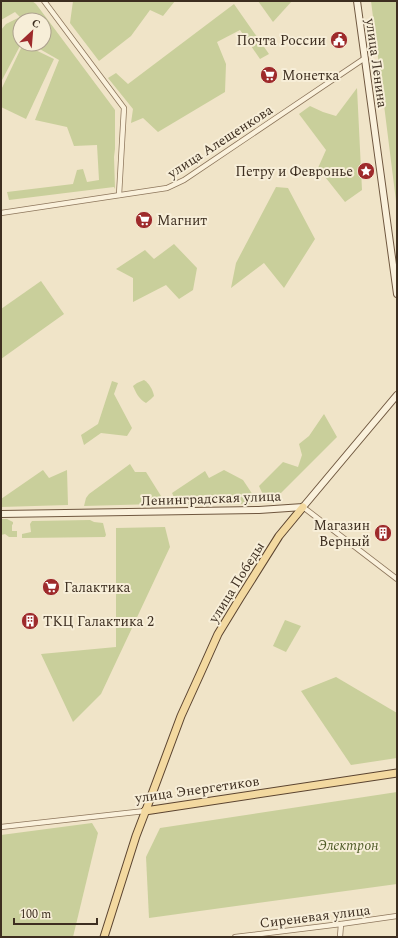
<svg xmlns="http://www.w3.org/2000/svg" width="398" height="938" viewBox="0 0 398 938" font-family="Spectral,serif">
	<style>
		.green { fill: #c9cf9b }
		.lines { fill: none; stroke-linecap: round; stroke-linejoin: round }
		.minor-casing { stroke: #8d765c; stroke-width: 6 }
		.secondary-casing { stroke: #6f573f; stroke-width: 8 }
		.primary-casing { stroke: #5b4430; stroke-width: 9 }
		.minor { stroke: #faf1dc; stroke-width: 4.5 }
		.secondary { stroke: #faf1dc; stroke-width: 6 }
		.primary { stroke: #f3d9a0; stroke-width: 7 }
		.labels { text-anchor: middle; stroke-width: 4; stroke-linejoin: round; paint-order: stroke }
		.poi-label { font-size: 14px; fill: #3d2e20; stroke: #f7eed8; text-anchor: start }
		.street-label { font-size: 14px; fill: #3d2e20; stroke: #f7eed8 }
		.park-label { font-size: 14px; font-style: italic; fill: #4d5a26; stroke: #f7eed8 }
	</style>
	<rect width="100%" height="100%" fill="#f0e4c8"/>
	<g class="green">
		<path d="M1,1H32L36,4L115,110V149L114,157L115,189L114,187L9,200L7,192L73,184L77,170L83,169L87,182L99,180L97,145L74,146L67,127L35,120L59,60L31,44H44V20H20V44H21L1,82V30L6,24L20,17L15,12L1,20Z"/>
		<path d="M73,1H175L163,16L150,10L131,36L99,61L70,23Z"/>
		<path d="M258,1H292L273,22Z"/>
		<path d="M371,1H397V209Z"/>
		<path d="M234,4L269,54L260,59L240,30L217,42L226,64L225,92L158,132L143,118L131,123L133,109L108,78L116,73L128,84Z"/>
		<path d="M23,44L54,59L26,119L1,107V90Z"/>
		<path d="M357,88L362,190L345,202L318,168L326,150L299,114L310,106L323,112L336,116Z"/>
		<path d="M276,187L288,188L315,239L284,288L264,263L231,288L236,263Z"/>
		<path d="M174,244L197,268L193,290L179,299L166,285L133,302V278L116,269L145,250L154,259Z"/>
		<path d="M41,281L64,314L1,359V309Z"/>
		<path d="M144,380C149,383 153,390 154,396L151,399L146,403C139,399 136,393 133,386L137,383Z"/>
		<path d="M112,381L118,383L114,394L132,428L127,436L101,433L84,445L81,435L98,424Z"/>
		<path d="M324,414L337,437L276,498L265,499L259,486L283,462L298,467L302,455L299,444L309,436Z"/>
		<path d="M130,464L135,472H146L161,496L156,504L84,506L86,498L89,494Z"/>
		<path d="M43,470L49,478L67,470L68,505L1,507V499Z"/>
		<path d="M224,470L243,480L255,498L252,504L178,505L172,493L205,471L209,478Z"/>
		<path d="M1,519H7L13,522V524L12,525V531H17V537H9L5,534L1,535Z"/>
		<path d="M90,520L94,522L103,523L106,535L105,537L22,538V534L31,532L30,524L32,521Z"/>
		<path d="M165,527L170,547L101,694L73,722L41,654L116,647V528Z"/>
		<path d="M285,620L301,626L286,652L273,646Z"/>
		<path d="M336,677L397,713V758L351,765L301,691Z"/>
		<path d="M397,792V884L149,918L146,857L160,828Z"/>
		<path d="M92,823L98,833L73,937H1V835Z"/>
	</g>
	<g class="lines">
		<defs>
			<g id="minor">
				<path d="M44,1L124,108L119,195"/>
				<path d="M1,213L167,188L184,180L365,58"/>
				<path d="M303,507L397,579"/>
				<path d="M1,827L145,811"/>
				<path d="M235,937L341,924L397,916"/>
				<path d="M340,937L341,924"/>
			</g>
			<g id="secondary">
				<path d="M357,1L397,294"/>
				<path d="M1,514L259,510L303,507L355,445L397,395"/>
			</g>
			<g id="primary">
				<path d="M145,811L397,773"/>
				<path d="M104,937L136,836L149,802L181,716L201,672L218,634L240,598L279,536L303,507"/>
			</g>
		</defs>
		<use href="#minor" class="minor-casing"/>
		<use href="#secondary" class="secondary-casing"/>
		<use href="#primary" class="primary-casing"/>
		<use href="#minor" class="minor"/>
		<use href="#secondary" class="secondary"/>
		<use href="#primary" class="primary"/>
	</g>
	<defs>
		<symbol id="civic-disc" viewBox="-11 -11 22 22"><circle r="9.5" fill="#9e2a2b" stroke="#f7eed8"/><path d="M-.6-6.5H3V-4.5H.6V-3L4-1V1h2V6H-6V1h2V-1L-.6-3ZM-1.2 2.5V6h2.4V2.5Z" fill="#fff"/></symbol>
		<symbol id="supermarket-disc" viewBox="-11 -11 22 22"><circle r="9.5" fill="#9e2a2b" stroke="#f7eed8"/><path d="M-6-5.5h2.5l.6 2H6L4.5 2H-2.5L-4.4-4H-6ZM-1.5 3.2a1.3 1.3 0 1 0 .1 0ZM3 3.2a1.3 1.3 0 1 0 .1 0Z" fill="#fff"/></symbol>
		<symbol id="sight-disc" viewBox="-11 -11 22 22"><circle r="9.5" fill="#9e2a2b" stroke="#f7eed8"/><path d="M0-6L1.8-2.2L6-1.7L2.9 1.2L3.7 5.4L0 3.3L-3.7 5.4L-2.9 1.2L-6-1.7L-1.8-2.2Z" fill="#fff"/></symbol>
		<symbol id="building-disc" viewBox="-11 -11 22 22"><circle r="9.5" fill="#9e2a2b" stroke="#f7eed8"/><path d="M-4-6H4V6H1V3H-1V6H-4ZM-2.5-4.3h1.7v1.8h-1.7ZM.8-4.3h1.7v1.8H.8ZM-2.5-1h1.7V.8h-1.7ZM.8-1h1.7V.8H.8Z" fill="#fff"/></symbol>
	</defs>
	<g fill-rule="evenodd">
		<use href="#civic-disc" x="329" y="30" width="20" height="20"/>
		<use href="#supermarket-disc" x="259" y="65" width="20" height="20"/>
		<use href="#sight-disc" x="356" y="161" width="20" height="20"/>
		<use href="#supermarket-disc" x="134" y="210" width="20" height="20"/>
		<use href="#building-disc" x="373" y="523" width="20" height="20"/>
		<use href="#supermarket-disc" x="41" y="577" width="20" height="20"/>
		<use href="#building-disc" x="20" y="611" width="20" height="20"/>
	</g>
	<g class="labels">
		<g class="poi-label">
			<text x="326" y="45" text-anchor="end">Почта России</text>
			<text x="282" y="80">Монетка</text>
			<text x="353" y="176" text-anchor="end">Петру и Февронье</text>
			<text x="157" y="225">Магнит</text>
			<text x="370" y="530" text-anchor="end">Магазин<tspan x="370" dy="16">Верный</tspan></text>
			<text x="64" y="592">Галактика</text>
			<text x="43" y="626">ТКЦ Галактика 2</text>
		</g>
		<g class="street-label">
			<text transform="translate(377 63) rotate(82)" y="5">улица Ленина</text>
			<text transform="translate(220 141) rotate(-33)" y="5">улица Алещенкова</text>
			<text transform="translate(211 498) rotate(-2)" y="5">Ленинградская улица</text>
			<text transform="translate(236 582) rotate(-58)" y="5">улица Победы</text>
			<text transform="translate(197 789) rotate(-8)" y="5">улица Энергетиков</text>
			<text transform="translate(315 916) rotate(-7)" y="5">Сиреневая улица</text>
		</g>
		<g class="park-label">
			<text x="348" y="850">Электрон</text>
		</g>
	</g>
	<rect width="398" height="938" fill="none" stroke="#3d2e20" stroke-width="4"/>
	<g transform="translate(32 32) rotate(26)"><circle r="19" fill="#f7eed8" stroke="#ada18e"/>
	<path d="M0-3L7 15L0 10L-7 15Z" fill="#9e2a2b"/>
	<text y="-6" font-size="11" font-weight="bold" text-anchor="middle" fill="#3d2e20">С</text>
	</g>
	<path d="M14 918v6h83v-6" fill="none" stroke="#3d2e20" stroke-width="2"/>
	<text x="20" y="918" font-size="12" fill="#3d2e20" stroke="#f7eed8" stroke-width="3" paint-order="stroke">100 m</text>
</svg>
